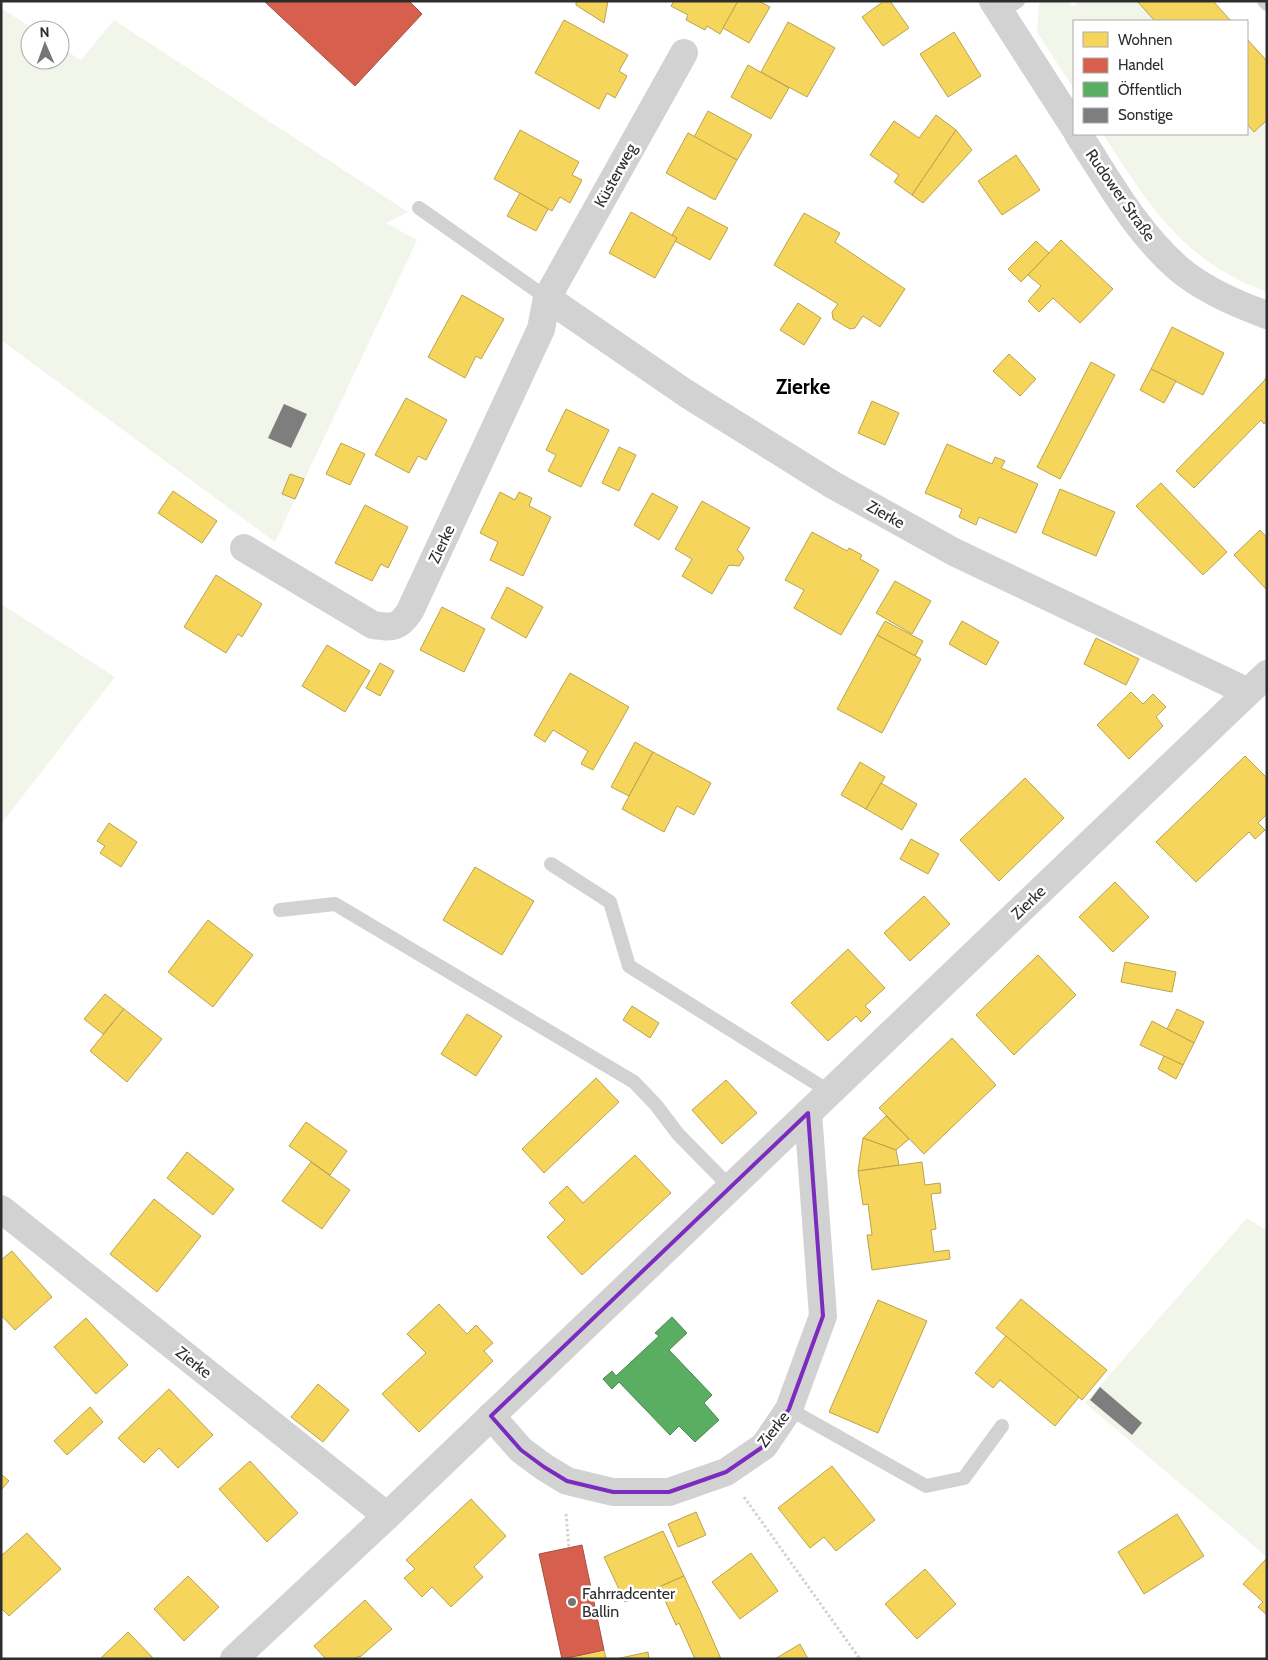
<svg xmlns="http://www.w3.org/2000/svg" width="1268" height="1660" viewBox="0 0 1268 1660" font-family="Cabin,sans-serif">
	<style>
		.green { fill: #f2f5ea }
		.homes { fill: #f6d55c; stroke: #baa34e }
		.shops { fill: #d6604d; stroke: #a35143 }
		.public { fill: #5aae61; stroke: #4c8751 }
		.building { fill: #7e7e7e }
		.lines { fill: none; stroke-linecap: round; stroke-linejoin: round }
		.path { stroke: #d2d2d2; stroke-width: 3; stroke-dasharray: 2.5 2.5; stroke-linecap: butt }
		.lane { stroke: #d2d2d2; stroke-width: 14 }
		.street { stroke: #d2d2d2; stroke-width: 28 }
		.marked { fill: none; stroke: #7b2cbf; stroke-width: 4; stroke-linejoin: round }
		.poi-dot { fill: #767676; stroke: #fff; stroke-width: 2 }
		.labels { text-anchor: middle; stroke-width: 5; stroke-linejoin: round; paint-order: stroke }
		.street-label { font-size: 16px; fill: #2d2d2d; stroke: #fff }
		.poi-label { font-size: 16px; fill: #2d2d2d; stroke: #fff; text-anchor: start }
		.district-label { font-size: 21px; font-weight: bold; fill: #000; stroke: #fff }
	</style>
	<rect width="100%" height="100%" fill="#fff"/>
	<g class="green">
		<path d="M1041,1H1067L1073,6L1079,1H1137L1155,21H1074V89L1037,32L1039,5Z"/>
		<path d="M1,8L35,30H30V60H60V47L81,60L114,20L408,212L386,223L417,240L275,542L1,340Z"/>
		<path d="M1267,120V292C1182,261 1149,205 1103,134H1247V124L1254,132Z"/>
		<path d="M1,604L115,677L1,824Z"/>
		<path d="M1247,1218L1267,1231V1557L1085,1403Z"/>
	</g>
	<g class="homes">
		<path d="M576,1H608L604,23L576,5Z"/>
		<path d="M674,1H738L720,34L707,26L705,30L686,20L688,15L671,6Z"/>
		<path d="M738,1H759L770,7L749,43L723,28Z"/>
		<path d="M884,1H890L909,28L883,46L862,17Z"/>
		<path d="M1137,1H1213L1231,21H1155Z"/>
		<path d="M564,20L628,55L619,71L627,76L615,98L607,93L599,109L535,73Z"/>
		<path d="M788,22L835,48L807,97L761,72Z"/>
		<path d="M954,32L981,76L948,97L920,54Z"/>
		<path d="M1247,39L1267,61V120L1254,132L1247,124Z"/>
		<path d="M748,65L789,88L771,119L731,97Z"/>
		<path d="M708,111L752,135L737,160L694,137Z"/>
		<path d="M936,115L956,130L912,195L894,182L899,175L870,155L894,121L919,138Z"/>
		<path d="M520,130L579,162L572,175L582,180L570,203L560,197L552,211L494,179Z"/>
		<path d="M956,130L972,150L923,203L912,195Z"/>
		<path d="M688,133L737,160L715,200L666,173Z"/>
		<path d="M1016,155L1040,190L1002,215L978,181Z"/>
		<path d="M520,193L548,209L536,231L507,216Z"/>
		<path d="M688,207L728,228L710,260L675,241L677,238L672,235Z"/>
		<path d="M631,212L677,238L655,278L609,253Z"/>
		<path d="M804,213L840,233L835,242L905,289L880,327L863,316L855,328L850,329L833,319L832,312L838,304L774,265Z"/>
		<path d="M1061,240L1113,289L1080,323L1053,298L1039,312L1028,301L1041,286L1028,275Z"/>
		<path d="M1036,241L1049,253L1021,282L1008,269Z"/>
		<path d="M462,295L504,319L481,359L476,356L465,378L428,357Z"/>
		<path d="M798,303L821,318L804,345L780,330Z"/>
		<path d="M1172,327L1224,353L1203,395L1151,369Z"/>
		<path d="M1009,354L1036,379L1020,396L993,371Z"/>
		<path d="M1091,362L1115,375L1060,479L1037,467Z"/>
		<path d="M1151,369L1176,381L1164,403L1140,390Z"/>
		<path d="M1267,376V421L1264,424L1261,420L1194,488L1176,471L1264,381Z"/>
		<path d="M406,398L447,420L426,460L418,456L409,473L375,455Z"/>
		<path d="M872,401L899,413L885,445L858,433Z"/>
		<path d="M566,409L609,430L581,487L548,471L556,455L546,450Z"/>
		<path d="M341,443L365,454L350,485L326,474Z"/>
		<path d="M947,444L992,464L995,457L1005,461L1001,468L1038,484L1016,533L979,517L976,525L959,517L962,509L925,493Z"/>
		<path d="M619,447L636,455L619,491L602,483Z"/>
		<path d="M290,474L304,479L295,499L282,494Z"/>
		<path d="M1161,483L1227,552L1203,575L1136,506Z"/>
		<path d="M1060,489L1115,512L1096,556L1042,533Z"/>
		<path d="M173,491L217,521L202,543L158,513Z"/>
		<path d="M500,492L515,500L519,492L532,498L529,506L551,517L523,576L490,560L498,542L480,533Z"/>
		<path d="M652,493L678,507L659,540L634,525Z"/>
		<path d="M702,501L750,528L737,550L740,552L744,558L739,566L729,565L712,594L682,576L692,559L675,549Z"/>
		<path d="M365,505L408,527L388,568L381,564L372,581L335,563Z"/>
		<path d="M1260,530L1267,538V590L1234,555Z"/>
		<path d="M812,532L847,551L849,548L862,555L860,559L879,570L841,635L794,608L804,590L785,580Z"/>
		<path d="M216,575L262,604L242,637L238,634L226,653L184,627Z"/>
		<path d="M895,581L931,601L912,634L876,613Z"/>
		<path d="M507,587L543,607L526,638L491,618Z"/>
		<path d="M442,607L485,629L464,672L420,650Z"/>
		<path d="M885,621L923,641L915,656L877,635Z"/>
		<path d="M962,621L999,642L986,665L949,644Z"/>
		<path d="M877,635L921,659L882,733L837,709Z"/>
		<path d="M1096,638L1139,659L1126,685L1084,664Z"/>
		<path d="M327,645L370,671L345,712L302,686Z"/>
		<path d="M380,663L394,671L380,696L366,688Z"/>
		<path d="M570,673L629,707L593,770L581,764L588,751L553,730L545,742L534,735Z"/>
		<path d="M1131,692L1143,704L1153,694L1166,707L1156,717L1163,726L1129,759L1097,725Z"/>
		<path d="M635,742L653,752L629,796L611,787Z"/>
		<path d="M653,752L711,783L694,815L677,806L664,832L622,809Z"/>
		<path d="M1245,756L1267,778V814L1258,823L1265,830L1255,839L1249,832L1196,882L1156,842Z"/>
		<path d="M860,762L885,777L866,809L841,795Z"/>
		<path d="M1025,778L1064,818L999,881L960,840Z"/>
		<path d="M881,783L917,804L902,830L866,809Z"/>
		<path d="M109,823L137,842L121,867L100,853L105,846L97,841Z"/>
		<path d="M911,839L939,854L928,874L900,859Z"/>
		<path d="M475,867L534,901L502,955L443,920Z"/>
		<path d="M1115,882L1149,917L1113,952L1079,917Z"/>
		<path d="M924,896L950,924L910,961L884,933Z"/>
		<path d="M208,920L253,955L213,1007L168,972Z"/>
		<path d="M848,949L885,988L865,1006L871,1012L861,1022L856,1016L828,1041L791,1003Z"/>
		<path d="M1038,955L1076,995L1014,1055L976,1015Z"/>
		<path d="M1125,962L1176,972L1172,992L1121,982Z"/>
		<path d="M105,994L124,1009L103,1034L84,1019Z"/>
		<path d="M632,1006L659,1023L650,1038L623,1020Z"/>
		<path d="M124,1009L162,1039L127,1082L90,1051Z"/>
		<path d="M1177,1009L1204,1022L1194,1043L1167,1029Z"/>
		<path d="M467,1014L502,1036L476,1076L441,1054Z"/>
		<path d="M1152,1021L1194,1043L1183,1065L1140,1045Z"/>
		<path d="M952,1038L996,1085L924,1154L879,1108Z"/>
		<path d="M1164,1056L1183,1065L1176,1079L1158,1069Z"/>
		<path d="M596,1078L619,1102L544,1173L522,1149Z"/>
		<path d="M726,1080L757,1113L722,1144L692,1110Z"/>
		<path d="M886,1116L909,1139L896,1150L863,1138Z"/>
		<path d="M306,1122L347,1151L330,1175L289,1146Z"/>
		<path d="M863,1138L896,1150L899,1165L858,1171Z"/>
		<path d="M187,1152L234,1189L213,1215L167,1178Z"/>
		<path d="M635,1155L671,1193L582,1275L547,1237L565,1220L549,1203L567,1186L583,1203Z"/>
		<path d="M311,1162L350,1190L322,1229L282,1201Z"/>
		<path d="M922,1162L925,1185L940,1183L941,1193L931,1194L936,1229L931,1230L934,1252L949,1250L950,1259L872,1270L867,1235H872L868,1204L863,1205L858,1171Z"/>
		<path d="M154,1199L201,1236L157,1292L110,1254Z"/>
		<path d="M12,1251L52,1297L15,1330L1,1315V1260Z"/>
		<path d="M1021,1299L1107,1370L1082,1400L996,1328Z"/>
		<path d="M878,1300L927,1321L878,1433L829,1412Z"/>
		<path d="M439,1304L467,1334L476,1325L493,1343L484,1351L493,1361L419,1432L382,1394L426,1353L407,1334Z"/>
		<path d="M86,1318L128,1365L96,1394L54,1347Z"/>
		<path d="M1006,1336L1079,1397L1055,1426L1000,1380L993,1388L975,1373Z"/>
		<path d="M318,1384L349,1410L323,1442L291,1417Z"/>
		<path d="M169,1389L213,1435L178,1468L159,1448L144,1463L118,1438Z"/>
		<path d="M90,1407L103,1422L67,1455L54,1441Z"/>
		<path d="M250,1461L298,1513L267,1542L219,1489Z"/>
		<path d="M832,1466L875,1520L836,1551L824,1537L810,1548L778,1508Z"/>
		<path d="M1,1474L9,1481L1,1490Z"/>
		<path d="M471,1499L506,1536L474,1567L483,1577L451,1607L432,1587L422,1597L404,1578L415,1569L406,1560Z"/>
		<path d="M696,1512L706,1535L678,1547L668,1524Z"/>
		<path d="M1177,1514L1204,1556L1144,1594L1118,1552Z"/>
		<path d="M663,1531L684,1576L625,1602L604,1557Z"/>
		<path d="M27,1533L61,1569L9,1616L1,1608V1556Z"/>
		<path d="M751,1553L778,1591L740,1619L712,1582Z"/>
		<path d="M1267,1558V1615L1258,1607L1263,1602L1243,1584Z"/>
		<path d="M925,1569L956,1604L917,1639L885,1604Z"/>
		<path d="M188,1576L219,1607L184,1641L154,1609Z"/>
		<path d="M684,1576L701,1613L721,1659H695L679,1623L676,1625L659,1587Z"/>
		<path d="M365,1600L392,1629L360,1657L359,1656L355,1659H326L314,1646Z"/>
		<path d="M128,1632L154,1659H100Z"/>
		<path d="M800,1644L808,1659H775Z"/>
		<path d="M604,1650L606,1659H563Z"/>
		<path d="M648,1652L649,1659H616Z"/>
	</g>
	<g class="shops">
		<path d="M264,1H409L422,14L355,86Z"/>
		<path d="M582,1545L604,1650L562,1659L539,1554Z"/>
	</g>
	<path class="public" d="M672,1317L687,1333L669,1350L712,1395L704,1403L719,1420L695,1442L679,1426L670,1435L619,1382L612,1389L603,1379L612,1371L616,1376L659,1336L655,1333Z"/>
	<g class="building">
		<path d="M284,404L307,414L291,448L268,438Z"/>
		<path d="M1100,1387L1142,1423L1132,1435L1090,1400Z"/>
	</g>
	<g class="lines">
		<g class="path">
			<path d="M744,1497L860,1659"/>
			<path d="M566,1514L569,1548"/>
		</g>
		<g class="lane">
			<path d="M1264,1L1267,4"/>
			<path d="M1000,12L1018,1"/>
			<path d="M419,208L547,298"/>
			<path d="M551,864L610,902L629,966L830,1092"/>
			<path d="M280,910L335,904L634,1082L656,1105L678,1134L730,1187"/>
			<path d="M789,1409L926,1486L964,1478L1002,1426"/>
		</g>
		<g class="street">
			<path d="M993,1L1074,127"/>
			<path d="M1078,134C1108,180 1136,232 1179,269C1204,290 1236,304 1267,315"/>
			<path d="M547,298L684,53"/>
			<path d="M244,548L373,625C393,628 399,628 410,611L541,329L547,298L687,394L833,485L954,552L1248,692"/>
			<path d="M1,1209L387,1516"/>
			<path d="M491,1416L521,1450L544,1467L567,1481L613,1492H669L726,1472L764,1446L789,1409L823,1316L808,1113"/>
			<path d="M234,1659L387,1516L1267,674"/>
		</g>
	</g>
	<path class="marked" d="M808,1113L823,1316L789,1409L764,1446L726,1472L669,1492H613L567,1481L544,1467L521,1450L491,1416Z"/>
	<circle class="poi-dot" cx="572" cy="1602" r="5"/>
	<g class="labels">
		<g class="street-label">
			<text transform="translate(615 175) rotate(-61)" y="6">Küsterweg</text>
			<text transform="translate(1121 195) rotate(55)" y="6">Rudower Straße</text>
			<text transform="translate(886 514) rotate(29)" y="6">Zierke</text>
			<text transform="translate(441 544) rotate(-65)" y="6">Zierke</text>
			<text transform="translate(1028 902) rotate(-44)" y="6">Zierke</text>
			<text transform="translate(194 1362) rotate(38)" y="6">Zierke</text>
			<text transform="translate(773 1429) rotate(-52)" y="6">Zierke</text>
		</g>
		<g class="poi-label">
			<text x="582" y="1599">Fahrradcenter<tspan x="582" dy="18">Ballin</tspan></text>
		</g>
		<g class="district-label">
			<text x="803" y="394">Zierke</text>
		</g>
	</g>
	<rect width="1268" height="1660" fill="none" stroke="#2d2d2d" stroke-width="5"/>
	<rect x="1073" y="20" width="175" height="115" fill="#ffffff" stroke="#ababab"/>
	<rect x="1083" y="32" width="25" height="15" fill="#f6d55c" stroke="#ababab"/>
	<text x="1118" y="45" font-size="15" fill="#2d2d2d">Wohnen</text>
	<rect x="1083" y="58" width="25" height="15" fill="#d6604d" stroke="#ababab"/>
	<text x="1118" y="70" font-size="15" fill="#2d2d2d">Handel</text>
	<rect x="1083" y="82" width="25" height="15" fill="#5aae61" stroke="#ababab"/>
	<text x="1118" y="95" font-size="15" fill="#2d2d2d">Öffentlich</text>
	<rect x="1083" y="108" width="25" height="15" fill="#7e7e7e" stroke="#ababab"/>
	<text x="1118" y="120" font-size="15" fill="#2d2d2d">Sonstige</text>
	<g transform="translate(45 45) rotate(358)"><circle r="24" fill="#ffffff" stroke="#ababab"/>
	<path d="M0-4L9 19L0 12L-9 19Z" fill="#767676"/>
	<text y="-8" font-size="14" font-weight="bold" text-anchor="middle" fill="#2d2d2d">N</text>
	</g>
</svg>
